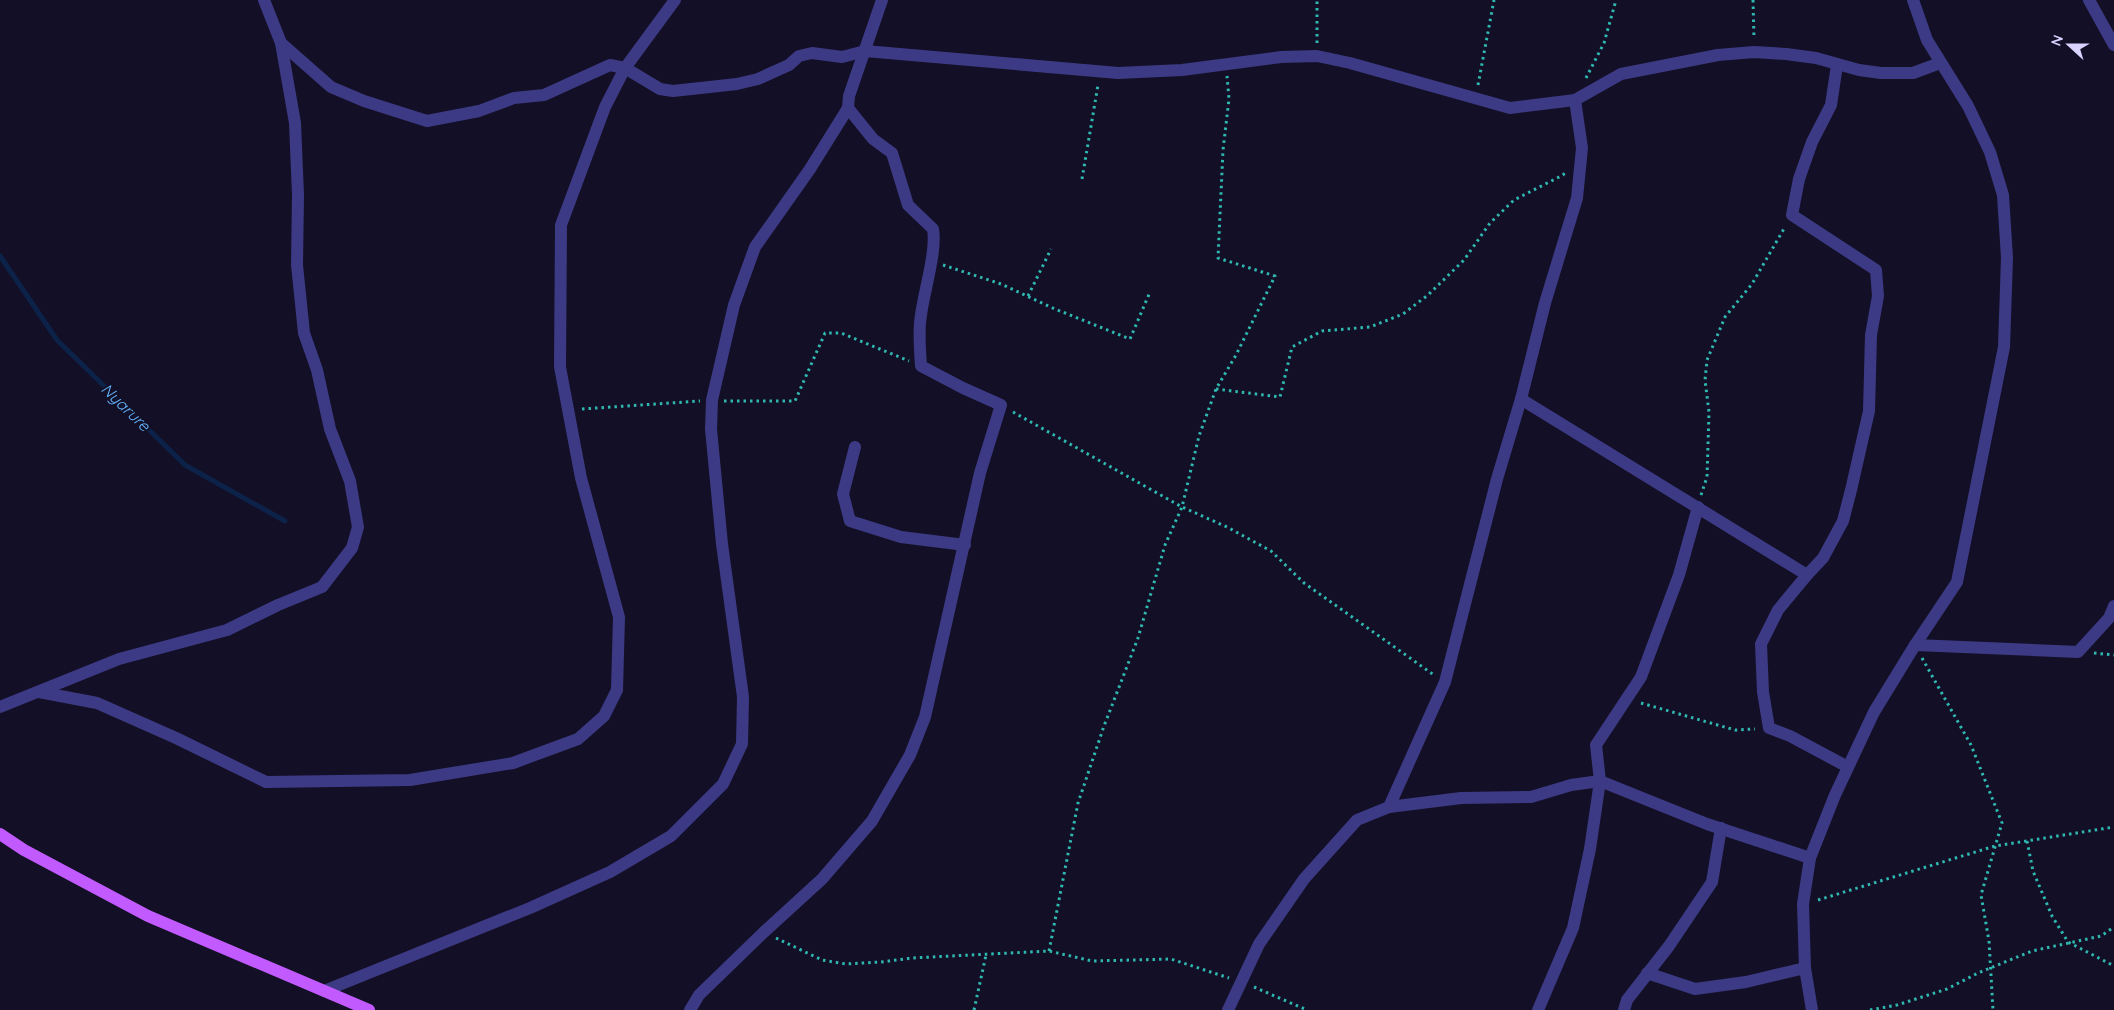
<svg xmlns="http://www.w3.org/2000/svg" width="2114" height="1010" viewBox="0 0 2114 1010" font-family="Quicksand,sans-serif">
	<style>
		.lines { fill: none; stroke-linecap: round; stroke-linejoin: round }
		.stream { stroke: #0c2248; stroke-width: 5 }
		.path { stroke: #2fb8b0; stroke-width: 3; stroke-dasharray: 2.5 4; stroke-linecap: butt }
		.minor { stroke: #3d3a85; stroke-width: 12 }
		.major { stroke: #c25bff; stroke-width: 12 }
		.labels { text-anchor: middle; stroke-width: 4; stroke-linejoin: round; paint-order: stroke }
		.water-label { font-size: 16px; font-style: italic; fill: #62b6ff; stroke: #130f26 }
	</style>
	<rect width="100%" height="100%" fill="#130f26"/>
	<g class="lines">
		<path class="stream" d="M0,256L57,340L185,465L285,521"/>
		<g class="path">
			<path d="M1753,0L1754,39"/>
			<path d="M1317,43V0"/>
			<path d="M1586,78L1604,43L1616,0"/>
			<path d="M1478,85L1494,0"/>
			<path d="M1082,179L1098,85"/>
			<path d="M943,265L1001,284L1055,309L1130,339L1150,292"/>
			<path d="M1028,296L1051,249"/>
			<path d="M1216,389L1280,397L1292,347L1322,331L1370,327L1403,314L1428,295L1464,260L1490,223L1514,200L1563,175L1566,171"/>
			<path d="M724,401H795L825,333H841L909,361"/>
			<path d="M582,409L700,401"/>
			<path d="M1013,412L1182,507L1227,527L1271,551L1304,583L1434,675"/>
			<path d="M1701,495L1707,477L1709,412L1705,380L1707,360L1725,317L1752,284L1785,227"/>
			<path d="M2094,653L2114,655"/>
			<path d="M1922,658L1971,745L2002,823L1981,895L1989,941L1993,1010"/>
			<path d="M1641,703L1735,730L1755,729"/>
			<path d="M2027,841L2033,871L2052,916L2068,942L2114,966"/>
			<path d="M1818,900L1995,846L2114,827"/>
			<path d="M776,938L822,960L846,964L881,962L912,958L1049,951L1092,961L1171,959L1229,978"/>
			<path d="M1049,951L1078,803L1104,726L1138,638L1165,545L1182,507L1199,436L1216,389L1236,355L1275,276L1218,258L1223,150L1229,99L1227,76"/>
			<path d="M1254,987L1307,1010"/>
			<path d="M974,1010L986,955"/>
			<path d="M1870,1010L1897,1005L1947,989L1978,973L2032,951L2101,936L2114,927"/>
		</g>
		<g class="minor">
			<path d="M2089,0L2114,45"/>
			<path d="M281,43L331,87L364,101L427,121L479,111L514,98L544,95L610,65L625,68L660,89L673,91L737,84L758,79L789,65L799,56L812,53L842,57L865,51L1118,73L1182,70L1281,57L1317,56L1350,63L1510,108L1575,100L1621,74L1718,55L1754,52L1786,54L1816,58L1859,70L1881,73H1913L1940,63"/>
			<path d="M1521,399L1807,575L1823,558L1843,521L1851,490L1869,411L1871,335L1878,296L1876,270L1792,215L1799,179L1812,142L1831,105L1837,65"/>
			<path d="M855,447L843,494L850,521L901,537L965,545"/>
			<path d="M1807,575L1778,610L1761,644L1763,692L1769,728L1790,736L1848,767"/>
			<path d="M1915,645L2078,652L2109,618L2114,606"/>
			<path d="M39,692L97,703L176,738L266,782L410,780L513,763L578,739L604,716L617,690L619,617L581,478L560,367L561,225L605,107L625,68L675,0"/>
			<path d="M0,707L119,659L227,630L278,605L322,587L352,548L358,527L350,481L330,429L317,370L304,333L297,265L298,195L295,123L281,43L264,0"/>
			<path d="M1389,807L1461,798L1531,797L1571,785L1600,781L1707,824L1810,858"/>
			<path d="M1647,973L1695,989L1746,982L1805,968"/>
			<path d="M324,991L530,908L610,872L671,836L723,784L742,744L743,697L722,544L711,429L712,400L734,305L755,247L810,169L848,108"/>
			<path d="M690,1010L699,995L764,932L822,879L872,821L910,755L925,717L980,473L1001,405L963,388L921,366C920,349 918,332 921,315C924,291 937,251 933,229L908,205L892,153L873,139L848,108L849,96L882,0"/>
			<path d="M1228,1010L1259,944L1304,879L1357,820L1389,807L1445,682L1497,479L1521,399L1545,303L1577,198L1582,148L1575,100"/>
			<path d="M1538,1010L1573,928L1590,849L1600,781L1596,745L1641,677L1679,575L1698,507"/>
			<path d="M1624,1010L1627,1000L1669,946L1712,882L1721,828"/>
			<path d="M1812,1010L1805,968L1803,904L1810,858L1835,795L1874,712L1915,645L1957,582L2004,347L2007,258L2003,195L1990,152L1968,106L1927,40L1913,0"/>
		</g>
		<path class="major" d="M0,834L24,850L148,916L369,1010"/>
	</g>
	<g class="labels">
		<g class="water-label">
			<text transform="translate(126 407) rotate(44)" y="6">Nyarure</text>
		</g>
	</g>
	<g transform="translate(2069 45) rotate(291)" stroke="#130f26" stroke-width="4" paint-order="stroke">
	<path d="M0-4L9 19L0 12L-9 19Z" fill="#d9d4ff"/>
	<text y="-8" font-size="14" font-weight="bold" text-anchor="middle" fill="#d9d4ff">N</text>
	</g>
</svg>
